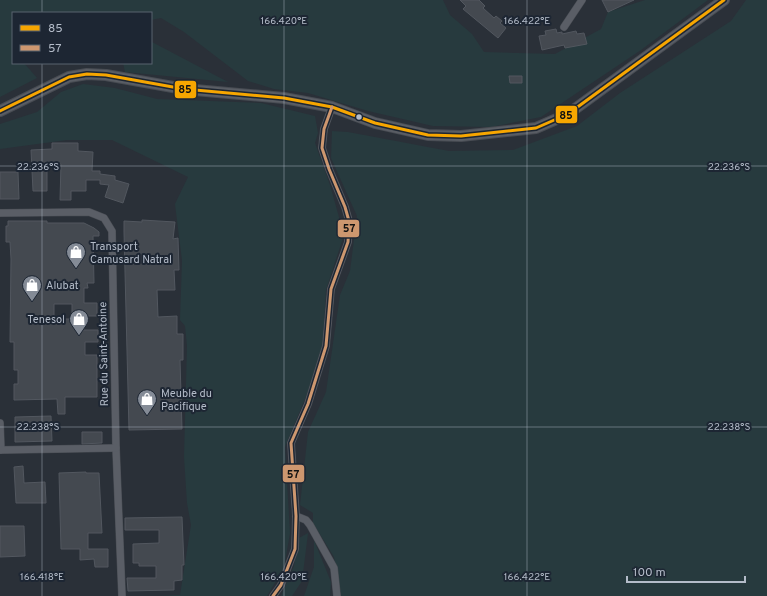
<svg xmlns="http://www.w3.org/2000/svg" width="767" height="596" viewBox="0 0 767 596" font-family="Overpass,sans-serif">
	<style>
		.green { fill: #273a3e }
		.building { fill: #444950; stroke: #52575f; fill-rule: evenodd }
		.lines { fill: none; stroke-linecap: round; stroke-linejoin: round }
		.minor-casing { stroke: #484c53; stroke-width: 8 }
		.secondary-casing { stroke: #484c53; stroke-width: 12 }
		.minor { stroke: #5a5e66; stroke-width: 7 }
		.secondary { stroke: #595d64; stroke-width: 10 }
		.bus-1-casing { stroke: #1d2633; stroke-width: 6 }
		.bus-2-casing { stroke: #1d2633; stroke-width: 6 }
		.bus-1 { stroke: #f7a600; stroke-width: 3 }
		.bus-2 { stroke: #cd976f; stroke-width: 3 }
		.ticks { fill: none; stroke: #b4bcc9; stroke-width: 1; stroke-opacity: 0.45 }
		.bus-dot { fill: #b4bcc9; stroke: #1d2633; stroke-width: 1.5 }
		.labels { text-anchor: middle; stroke-width: 4; stroke-linejoin: round; paint-order: stroke }
		.poi-label { font-size: 11px; fill: #b4bcc9; stroke: #1d2633; text-anchor: start }
		.street-label { font-size: 11px; fill: #b4bcc9; stroke: #1d2633 }
		.ticks-label { font-size: 10px; text-anchor: middle; fill: #b4bcc9; stroke: #1d2633; stroke-width: 4; stroke-linejoin: round; paint-order: stroke }
		.line-badge { stroke: #1d2633; stroke-width: 1.5 }
		.pale-badge-label { font-size: 11px; text-anchor: middle; font-weight: bold; fill: #111 }
	</style>
	<rect width="100%" height="100%" fill="#2a3038"/>
	<g class="green">
		<path d="M0,0H443L450,15L472,34L484,52L555,54L601,29L608,12L645,0H708L641,50L541,117L491,127L433,126L368,111L308,93L274,89L248,81L184,32L161,18L151,20V13H13V63H24L37,78L0,97Z"/>
		<path d="M746,0H767V596H341L334,557L313,523V513L300,505L308,432L326,392L340,295L350,271L357,216L331,158L332,131L348,132L449,151L513,150L577,126L620,93L731,21Z"/>
		<path d="M151,39L152,42L228,82L125,72L123,63H151Z"/>
		<path d="M83,84L115,88L157,99L261,103L315,116L318,133L315,143L330,185L344,235L326,290L322,358L285,447L290,533L284,568L267,596H160L180,595L191,525L187,503L184,457L187,346L185,326L180,320L182,260L175,204L188,177L112,140H67L0,149V124L37,112L61,92Z"/>
		<path d="M308,533L302,581L292,596H281L294,566L299,538Z"/>
		<path d="M314,540L331,582L330,596H304L314,567Z"/>
	</g>
	<g class="building">
		<path d="M460,0H479L485,6L483,8L494,18L496,16L502,21L500,23L506,28L498,38L463,9L466,6Z"/>
		<path d="M602,0H634L608,12Z"/>
		<path d="M556,29L557,33L562,32V34L576,31L577,34L584,33L587,44L565,48L564,45L542,50L539,36L546,35L545,31Z"/>
		<path d="M509,76H522V83H510Z"/>
		<path d="M52,143H78V151L93,152L92,171H100V174L115,176V180L129,184L123,203L105,197L109,185L100,184V180H86V191H71V200H60L61,164H47V191H33L31,150L52,149Z"/>
		<path d="M0,172H18L19,199H0Z"/>
		<path d="M142,220L175,222L173,239L178,238L179,270H174L175,290H157L158,317L177,316V334H183V360H180L182,429L129,430L124,232V221L142,222Z"/>
		<path d="M8,221H47V223H84L94,228L99,232V236H93L94,283H87L88,288H84V303H97V316H83V330H98V342H85V355H97V397H65V414H58L57,399L14,400V384H18V370H14V342H10L11,259L10,242H6V226H8ZM54,304H72V319H54Z"/>
		<path d="M51,416L52,441L15,442V417Z"/>
		<path d="M82,432H102V443L82,444Z"/>
		<path d="M23,466L24,483L45,482L46,503H16L14,467Z"/>
		<path d="M86,472V473H99L102,533H88V549H108V567H95L94,559L80,560V549H61L59,473Z"/>
		<path d="M182,517L184,565H182V580L174,581V590L128,591L127,578H156V566H139V563H133V544L159,543V530H125V518Z"/>
		<path d="M0,526H24L25,556L0,557Z"/>
	</g>
	<g class="lines">
		<defs>
			<g id="minor">
				<path d="M564,27L582,0"/>
				<path d="M0,213L89,212L104,218L112,231L116,448L122,596"/>
				<path d="M0,423L1,450"/>
				<path d="M0,450L116,448"/>
				<path d="M296,516L306,520L310,525L334,568L337,596"/>
				<path d="M273,596L281,585L295,549L296,516L291,443L308,404L326,346L331,289L348,242L349,221L345,207L329,169L322,148L324,129L332,107"/>
			</g>
			<path id="secondary" d="M0,111L69,77L87,74L106,75L184,89L284,98L332,107L375,123L428,135L461,136L536,128L568,114L724,0"/>
		</defs>
		<use href="#minor" class="minor-casing"/>
		<use href="#secondary" class="secondary-casing"/>
		<use href="#minor" class="minor"/>
		<use href="#secondary" class="secondary"/>
		<defs>
			<path id="bus-1" d="M0,111L69,77L87,74L106,75L184,89L284,98L332,107L375,123L428,135L461,136L536,128L568,114L724,0"/>
			<path id="bus-2" d="M273,596L281,585L295,549L296,516L291,443L308,404L326,346L331,289L348,242L349,221L345,207L329,169L322,148L324,129L332,107"/>
		</defs>
		<use href="#bus-1" class="bus-1-casing"/>
		<use href="#bus-2" class="bus-2-casing"/>
		<use href="#bus-1" class="bus-1"/>
		<use href="#bus-2" class="bus-2"/>
	</g>
	<path class="ticks" d="M42,0V13M284,0V596M527,0V596M42,63V596M0,166H767M0,427H767"/>
	<defs>
		<symbol id="shop-pin" viewBox="-11 -11 22 30"><path d="M0 17L-7.5 6A9.5 9.5 0 1 1 7.5 6Z" fill="#848b96" stroke="#1d2633"/><path d="M-5-2.5h2.3a2.7 3.5 0 0 1 5.4 0H5L5.5 6h-11ZM-1.5-2.5h3a1.5 2.3 0 0 0-3 0Z" fill="#fff"/></symbol>
	</defs>
	<g fill-rule="evenodd">
		<use href="#shop-pin" x="65" y="241" width="22" height="30"/>
		<use href="#shop-pin" x="21" y="274" width="22" height="30"/>
		<use href="#shop-pin" x="68" y="308" width="22" height="30"/>
		<use href="#shop-pin" x="136" y="388" width="22" height="30"/>
	</g>
	<circle class="bus-dot" cx="359" cy="117" r="3.5"/>
	<g class="labels">
		<g class="poi-label">
			<text x="90" y="250">Transport<tspan x="90" dy="13">Camusard Natral</tspan></text>
			<text x="46" y="289">Alubat</text>
			<text x="65" y="323" text-anchor="end">Tenesol</text>
			<text x="161" y="397">Meuble du<tspan x="161" dy="13">Pacifique</tspan></text>
		</g>
		<g class="street-label">
			<text transform="translate(103 354) rotate(-91)" y="4">Rue du Saint-Antoine</text>
		</g>
	</g>
	<g class="ticks-label">
		<text x="284" y="24">166.420°E</text>
		<text x="527" y="24">166.422°E</text>
		<text x="38" y="170">22.236°S</text>
		<text x="729" y="170">22.236°S</text>
		<text x="38" y="430">22.238°S</text>
		<text x="729" y="430">22.238°S</text>
		<text x="42" y="580">166.418°E</text>
		<text x="284" y="580">166.420°E</text>
		<text x="527" y="580">166.422°E</text>
	</g>
	<g class="line-badge">
		<rect x="174" y="80" width="23" height="19" rx="4" fill="#f7a600"/>
		<rect x="555" y="105" width="23" height="19" rx="4" fill="#f7a600"/>
		<rect x="337" y="219" width="23" height="19" rx="4" fill="#cd976f"/>
		<rect x="282" y="464" width="23" height="19" rx="4" fill="#cd976f"/>
	</g>
	<g class="pale-badge-label">
		<text x="185" y="93">85</text>
		<text x="566" y="119">85</text>
		<text x="349" y="232">57</text>
		<text x="293" y="478">57</text>
	</g>
	<rect x="12" y="12" width="140" height="52" fill="#1d2633" stroke="#59626f"/>
	<rect x="20" y="25" width="20" height="6" fill="#f7a600" stroke="#59626f"/>
	<text x="48" y="32" font-size="12" fill="#b4bcc9">85</text>
	<rect x="20" y="45" width="20" height="6" fill="#cd976f" stroke="#59626f"/>
	<text x="48" y="52" font-size="12" fill="#b4bcc9">57</text>
	<path d="M627 576v6h118v-6" fill="none" stroke="#b4bcc9" stroke-width="2"/>
	<text x="633" y="576" font-size="12" fill="#b4bcc9" stroke="#1d2633" stroke-width="3" paint-order="stroke">100 m</text>
</svg>
